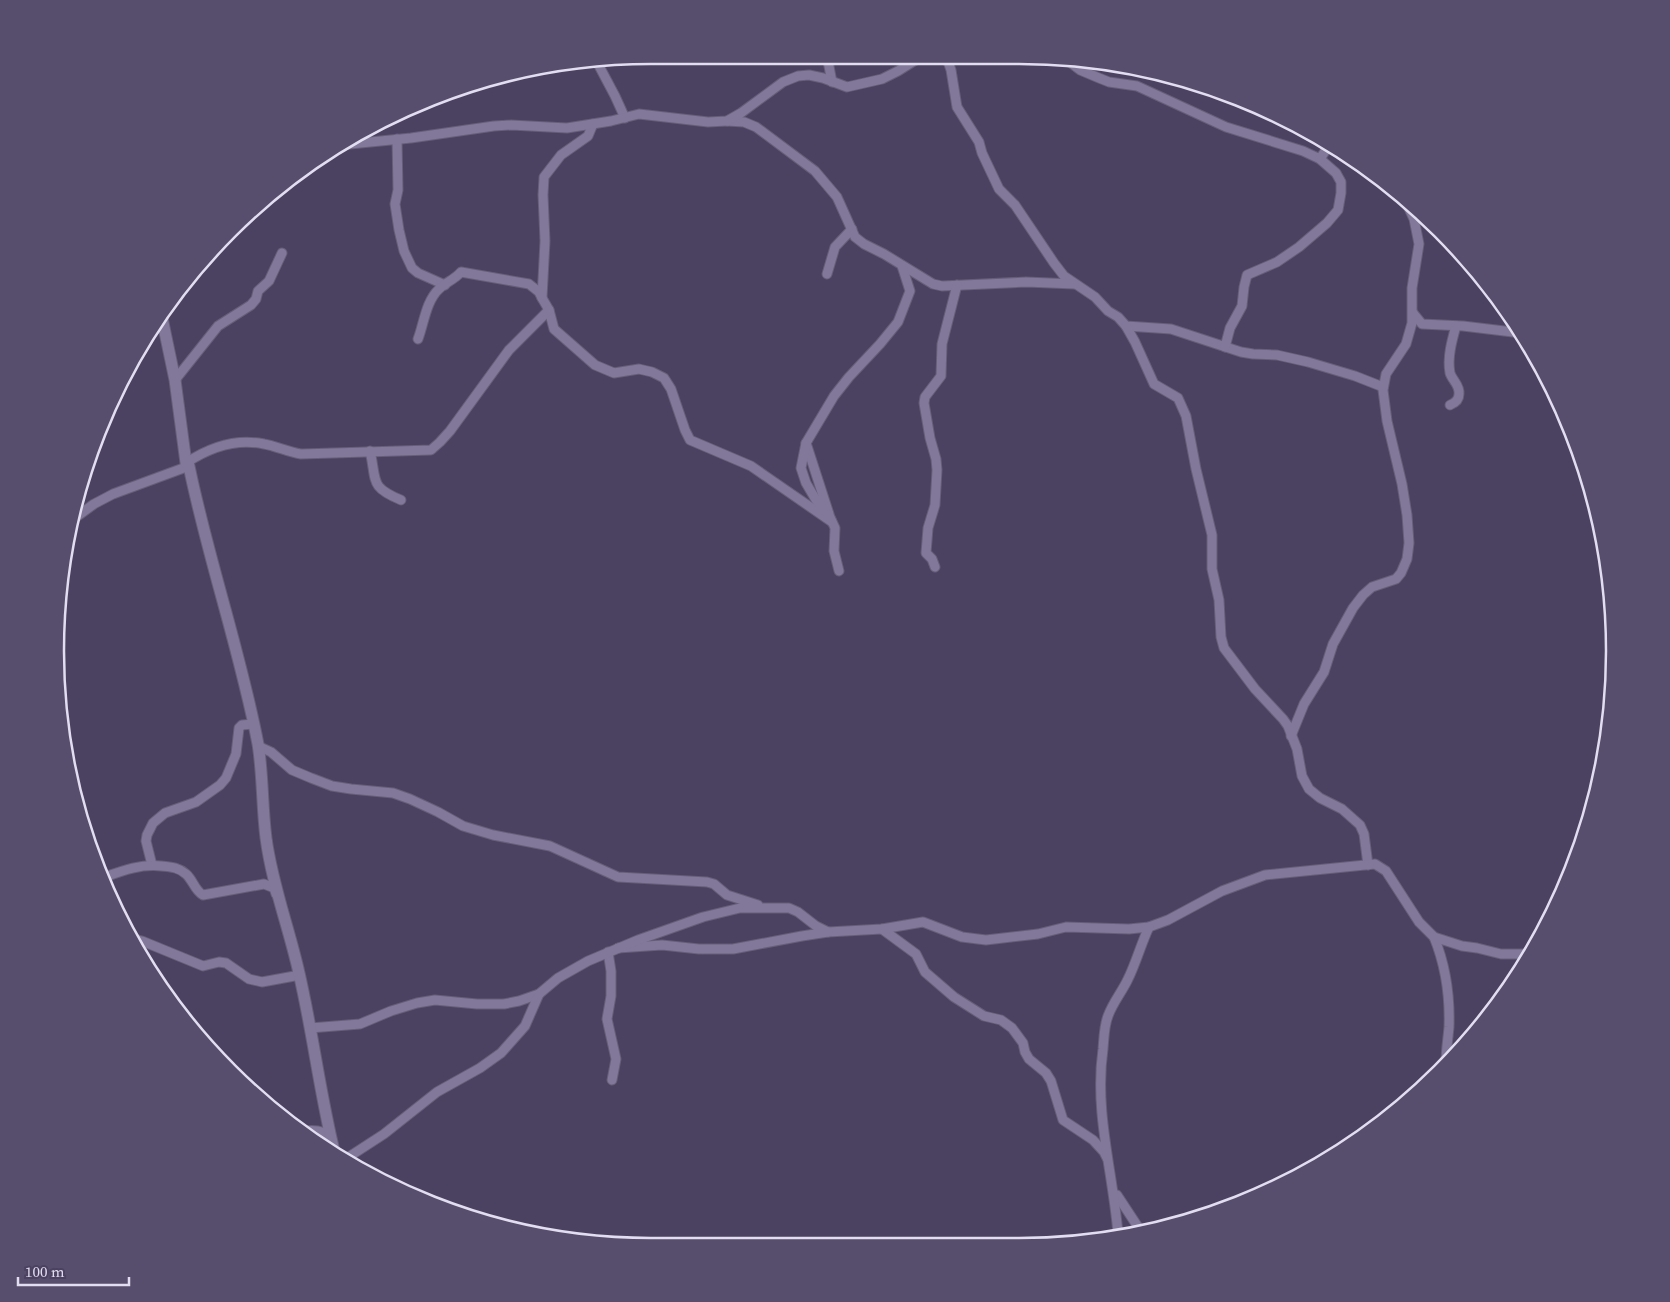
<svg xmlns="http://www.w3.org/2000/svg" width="1670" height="1302" viewBox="0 0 1670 1302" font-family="'Source Serif 4',serif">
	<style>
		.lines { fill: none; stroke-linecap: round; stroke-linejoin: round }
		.minor-casing { stroke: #665e78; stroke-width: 11 }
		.tertiary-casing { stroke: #665e78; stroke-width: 13 }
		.minor { stroke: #82789a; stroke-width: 9 }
		.tertiary { stroke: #82789a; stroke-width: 11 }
		.rim { fill: none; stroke: #e2ddf0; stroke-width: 2.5 }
	</style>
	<rect width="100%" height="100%" fill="#4b4160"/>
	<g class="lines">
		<defs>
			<g id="minor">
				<path d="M827,56L832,82"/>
				<path d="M946,56L951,70L957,107L979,142L982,153L999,189L1015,205L1054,263L1064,276L1095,297L1108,311L1118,317L1126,326L1171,329L1241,352L1253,354L1277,355L1308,362L1355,376L1383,387"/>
				<path d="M1063,57L1080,70L1099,78L1109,82L1137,86L1226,127L1303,151L1320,159L1336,173L1341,182V193L1338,210L1327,223L1299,247L1277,262L1247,275L1244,287L1242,306L1230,328L1225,347"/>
				<path d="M597,62L615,96L625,118"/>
				<path d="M727,121L744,122L756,127L815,171L837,197L855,237L864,244L884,254L933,284L942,286L1026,282L1074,284"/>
				<path d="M593,124L588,136L561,155L544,177L543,195L545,241L542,298L549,310L554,329L595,365L614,373L639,369L652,372L664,378L671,389L685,430L690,440L751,466L832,522"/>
				<path d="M397,139L398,190L395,204L399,230L404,251L412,268L418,273L445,285"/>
				<path d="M340,145L411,138L494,126L511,125L567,128L611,121L639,114L708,122L727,121L741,113L783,82L798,76L809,75L823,78L847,87L882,79L898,71L922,56"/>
				<path d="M1320,159L1329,145"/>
				<path d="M827,274L835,247L852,229"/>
				<path d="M1413,313L1422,324L1463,326L1521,333"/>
				<path d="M1126,326L1135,342L1154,384L1178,398L1186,416L1196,469L1212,535V569L1219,600L1221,637L1224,648L1255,689L1283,719L1288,726L1297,749L1302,776L1309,789L1320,798L1342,809L1360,825L1364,834L1368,865"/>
				<path d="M418,339C424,323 426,301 439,289C446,282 454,280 461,272L529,284L539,292L542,298"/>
				<path d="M175,380L218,326L251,305L256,299L258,291L269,281L282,253"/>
				<path d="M1450,405C1455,403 1459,400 1459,394C1460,385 1452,380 1450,373C1447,358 1452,340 1456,326"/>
				<path d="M806,443L829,514"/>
				<path d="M370,451C377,481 369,487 401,500"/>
				<path d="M186,463C210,447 235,438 264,444C276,446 288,452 301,454L431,450L440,442L450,431L509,350L549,310"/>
				<path d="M72,520L94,504L113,494L189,466"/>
				<path d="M935,567L932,559L926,553L928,528L935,505L937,470L936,459L930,438L924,403L925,397L941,376L942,344L957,285"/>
				<path d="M839,571L834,551L835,528L830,517L816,500L806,483L801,468L806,443L834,396L849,377L880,344L898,322L910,291L902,266"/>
				<path d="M1291,736L1304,704L1324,672L1333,644L1353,608L1363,595L1372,587L1396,579L1401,573L1407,559L1409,543L1407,515L1402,484L1387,421L1383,390L1386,374L1406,344L1412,323V288L1419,244L1414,219L1405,200"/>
				<path d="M258,746L271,752L292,770L311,778L332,786L351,789L393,793L410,799L438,812L463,826L493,835L550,846L618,877L707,882L714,884L727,895L758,905"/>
				<path d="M152,865L146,841L147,835L153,823L165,813L196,802L220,785L226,778L236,754L239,728L242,725L253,724"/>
				<path d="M105,877C124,870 141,864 161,866C171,867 178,867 186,874C193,880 195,891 203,895L264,884L274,888L276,894"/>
				<path d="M882,929L916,954L925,972L954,997L984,1016L1001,1020L1012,1028L1023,1043L1025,1052L1029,1059L1046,1073L1051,1081L1063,1120L1093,1140L1104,1152L1107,1158"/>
				<path d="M1434,937C1445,964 1450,997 1449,1027C1448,1039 1446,1050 1446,1062"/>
				<path d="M130,938L142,941L203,966L219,962L226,963L249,979L262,982L300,975"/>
				<path d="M618,948L662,945L699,949H733L802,936L828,932L882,929L923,922L962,937L986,940L1038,934L1066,927L1129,929L1149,927L1168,920L1222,891L1265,875L1375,864L1386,871L1419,922L1434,937L1462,946L1477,948L1501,954H1529"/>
				<path d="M608,952L611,971V996L607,1019L616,1059L612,1080"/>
				<path d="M310,1028L360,1024L391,1011L417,1003L435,1000L477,1004H504L519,1001L539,994"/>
				<path d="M301,1131C313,1130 323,1129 331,1139"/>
				<path d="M344,1160L384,1134L437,1092L480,1068L501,1053L525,1026L539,994L558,978L588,961L638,940L703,917L740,908H789L798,912L816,926L828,932"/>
				<path d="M1117,1195L1140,1230"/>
				<path d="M1118,1234C1113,1172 1094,1112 1103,1049C1104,1038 1104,1026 1108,1016C1113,1002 1122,992 1128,979C1136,963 1141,944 1149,927"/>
			</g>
			<path id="tertiary" d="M162,318L175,380L186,463L189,466C208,559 240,650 258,744C263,775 262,807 266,838C272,884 289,928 299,973C313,1033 320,1095 335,1155"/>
		</defs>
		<use href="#minor" class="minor-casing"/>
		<use href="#tertiary" class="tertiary-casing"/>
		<use href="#minor" class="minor"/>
		<use href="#tertiary" class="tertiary"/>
	</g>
	<path d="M0 0H1670V1302H0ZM651 64H1019A587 587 0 0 1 1606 651V651A587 587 0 0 1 1019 1238H651A587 587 0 0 1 64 651V651A587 587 0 0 1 651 64Z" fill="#574d6c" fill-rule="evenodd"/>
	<path class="rim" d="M651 64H1019A587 587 0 0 1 1606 651V651A587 587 0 0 1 1019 1238H651A587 587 0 0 1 64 651V651A587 587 0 0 1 651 64Z"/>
	<path d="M18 1277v8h111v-8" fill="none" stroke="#e2ddf0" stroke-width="2.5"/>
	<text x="25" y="1277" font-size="15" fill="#e2ddf0" stroke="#4b4160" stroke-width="4" paint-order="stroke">100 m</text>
</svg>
